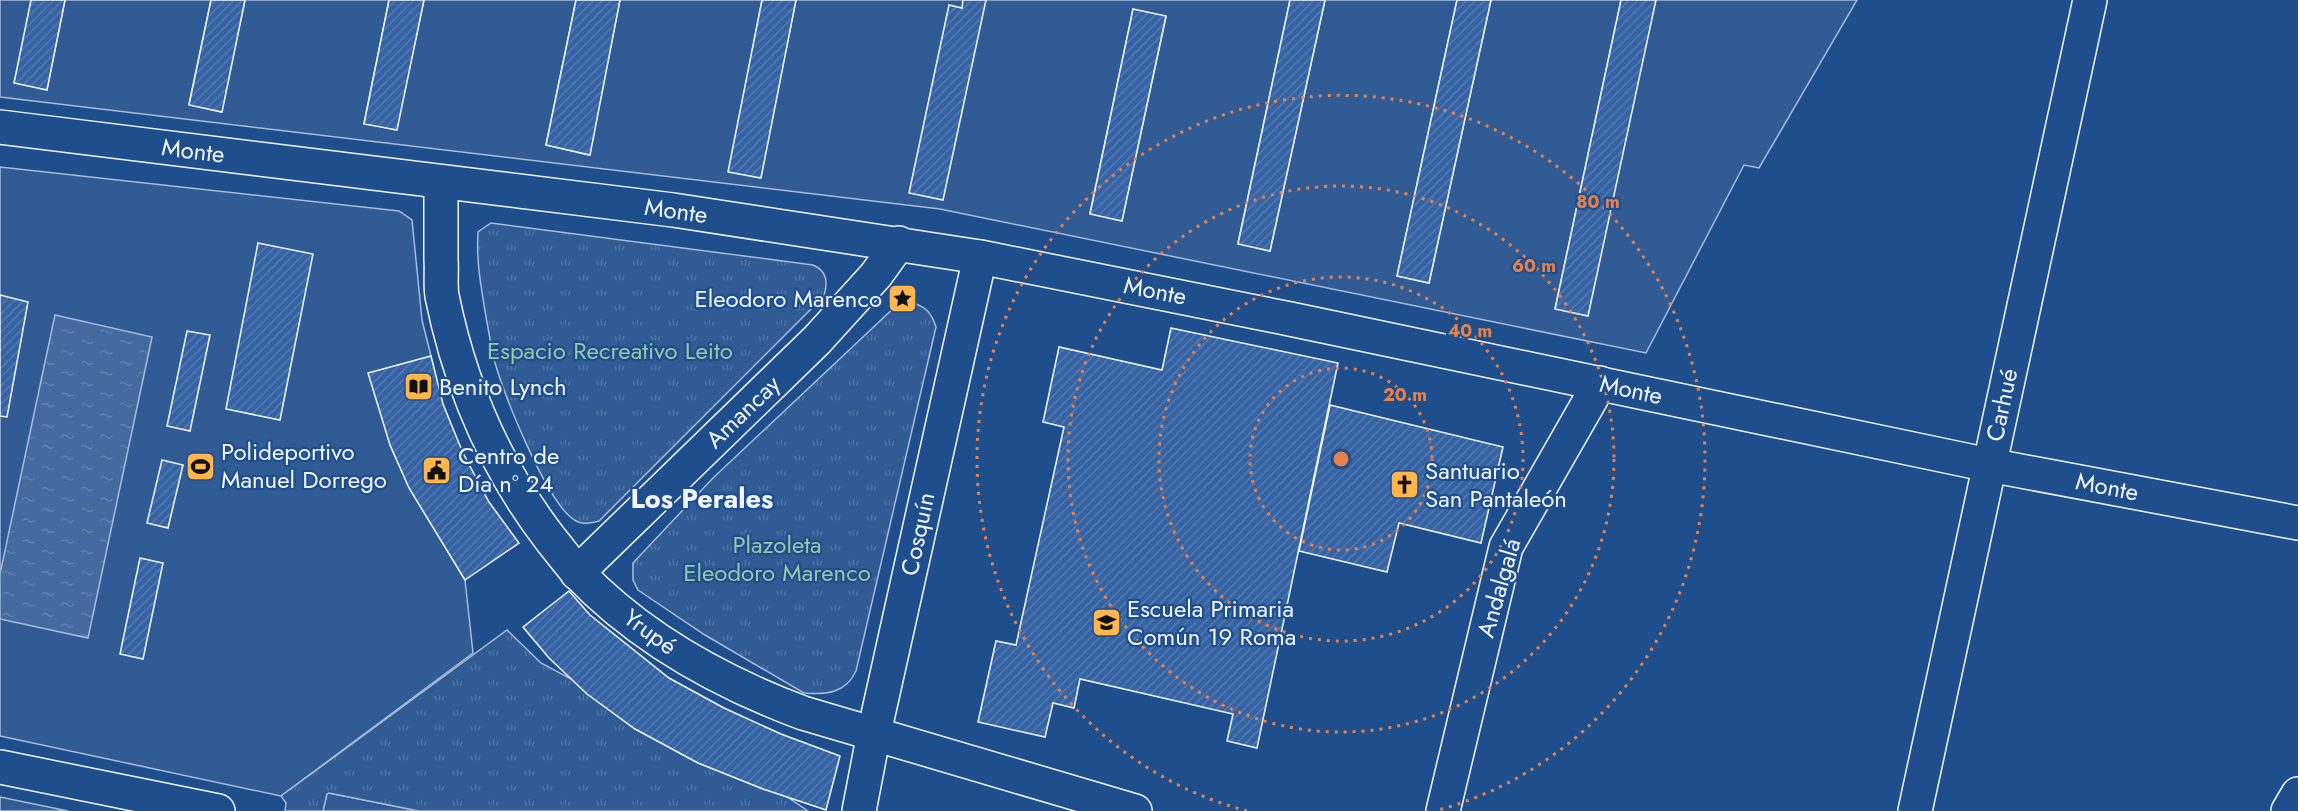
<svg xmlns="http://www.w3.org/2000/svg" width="2298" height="811" viewBox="0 0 2298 811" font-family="Jost,sans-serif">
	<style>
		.built { fill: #305b95; stroke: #a8bbd7; stroke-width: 1.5; fill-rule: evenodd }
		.park { fill: url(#park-tufts); stroke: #a8bbd7; stroke-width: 1.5 }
		.water { fill: url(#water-ripples); stroke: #a8bbd7; stroke-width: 1.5 }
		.building { fill: url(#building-hatch); stroke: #f2f6ff; stroke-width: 1.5 }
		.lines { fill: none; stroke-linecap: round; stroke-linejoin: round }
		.minor-casing { stroke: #f2f6ff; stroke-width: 36 }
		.minor { stroke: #1f4e8c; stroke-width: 33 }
		.ring { fill: none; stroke: #ea8049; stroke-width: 3; stroke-dasharray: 3 6 }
		.labels { text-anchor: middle; stroke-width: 4.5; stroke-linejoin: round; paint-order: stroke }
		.street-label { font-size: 24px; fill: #f2f6ff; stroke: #1f4e8c }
		.poi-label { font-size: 24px; fill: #f2f6ff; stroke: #1f4e8c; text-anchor: start }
		.park-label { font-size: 24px; fill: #97c8a6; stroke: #1f4e8c }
		.quarter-label { font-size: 27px; font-weight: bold; fill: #f2f6ff; stroke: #1f4e8c }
		.centre { fill: #ea8049; stroke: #1f4e8c; stroke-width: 3 }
		.ring-label { font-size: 18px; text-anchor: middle; font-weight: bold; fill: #ea8049; stroke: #1f4e8c; stroke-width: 4.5; stroke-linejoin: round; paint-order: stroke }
	</style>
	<defs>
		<pattern id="park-tufts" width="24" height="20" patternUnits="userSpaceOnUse" patternTransform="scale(1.5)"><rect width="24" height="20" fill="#305b95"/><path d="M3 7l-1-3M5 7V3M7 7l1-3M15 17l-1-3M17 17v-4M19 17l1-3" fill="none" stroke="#4e73a5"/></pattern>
		<pattern id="water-ripples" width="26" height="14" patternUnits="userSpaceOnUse" patternTransform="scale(1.5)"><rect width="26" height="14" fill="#446ba0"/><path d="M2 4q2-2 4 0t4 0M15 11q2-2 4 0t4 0" fill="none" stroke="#5f81ae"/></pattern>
		<pattern id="building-hatch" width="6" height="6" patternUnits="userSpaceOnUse" patternTransform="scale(1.5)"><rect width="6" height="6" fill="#3563a3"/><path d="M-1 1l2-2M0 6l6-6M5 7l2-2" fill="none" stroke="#537ab1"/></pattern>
	</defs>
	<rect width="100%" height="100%" fill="#1f4e8c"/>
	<g class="built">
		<path d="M0,0H31L47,89L65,0H211L189,104L221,112L245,0H389L364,123L396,130L424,0H576L546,145L589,155L620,0H762L729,172L760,178L796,0H1290L1238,243L1270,251L1325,0H1457L1397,276L1429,283L1491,0H1621L1555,309L1656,0H1857L1759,168L1744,165L1646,353L940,209L0,97ZM1133,10L1166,17L1122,220L1090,213Z"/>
		<path d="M0,167L399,211L412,220L422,320L431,356L390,445L409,487L465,580L473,653L281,796L0,736Z"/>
		<path d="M327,793H329L419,811H323Z"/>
		<path d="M0,797L68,811H0Z"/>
	</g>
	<g class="park">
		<path d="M491,223L813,265C827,271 828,282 824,296L599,521C591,523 583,525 576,521C547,505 505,396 495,363C491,351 490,336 487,323C482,291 476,265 478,232Z"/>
		<path d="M911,302C926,307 931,312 936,327L856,671C846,693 826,695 804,693L705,635L638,590L633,580V563L712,479L897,305Z"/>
		<path d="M507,630L541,663L774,788L808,811H419L329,793L327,794L323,811H285L286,803L281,796Z"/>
	</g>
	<path class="water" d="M55,315L152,337L88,638L0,619V574Z"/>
	<g class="building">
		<path d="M31,0H65L47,90L14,83Z"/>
		<path d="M211,0H245L222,112L189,105Z"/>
		<path d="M389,0H424L397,130L364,124Z"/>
		<path d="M576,0H620L590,155L546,145Z"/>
		<path d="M762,0H796L761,178L728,172Z"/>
		<path d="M963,0H986L943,200L909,193L949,5L962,8Z"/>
		<path d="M1290,0H1325L1270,251L1238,244Z"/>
		<path d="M1457,0H1491L1429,283L1397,276Z"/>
		<path d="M1621,0H1656L1588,316L1555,309Z"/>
		<path d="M1133,9L1166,16L1122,221L1090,214Z"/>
		<path d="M258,243L313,254L280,420L226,409Z"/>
		<path d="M0,295L28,302L7,417L0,416Z"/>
		<path d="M1171,328L1338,363L1257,748L1227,741L1233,714L1080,679L1074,708L1053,703L1045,737L978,722L996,641L1016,645L1064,427L1043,422L1059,347L1162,370Z"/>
		<path d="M187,331L210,335L190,431L167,426Z"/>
		<path d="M431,356L443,404L463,453L489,502L519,543L465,580L409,488L390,445L368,373Z"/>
		<path d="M1330,405L1503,447L1481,543L1399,523L1387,572L1299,551Z"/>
		<path d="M162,460L183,465L168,528L147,523Z"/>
		<path d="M140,558L163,563L143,659L120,654Z"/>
		<path d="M569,591L590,615L669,678L724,708L781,734L840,756L826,810L763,789L698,763L635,729L587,694L549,658L523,627Z"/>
	</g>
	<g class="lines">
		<defs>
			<g id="minor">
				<path d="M0,127L673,210L980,257L1290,319L1989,465L2298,523"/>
				<path d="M441,182C441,208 441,234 441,259C442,271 440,284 442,296C460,385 496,469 552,541C561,552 569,563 578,573C640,638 720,682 803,713L1135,811"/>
				<path d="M577,573L817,340L876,275L899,243"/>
				<path d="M0,767L218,811"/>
				<path d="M859,811L874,733L980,257"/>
				<path d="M1443,811L1506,547L1600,383"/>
				<path d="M1915,811L2090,0"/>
				<path d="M2288,811L2298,794"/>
			</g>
		</defs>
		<use href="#minor" class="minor-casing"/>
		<use href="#minor" class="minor"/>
	</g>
	<g class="ring">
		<circle cx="1341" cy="459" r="91"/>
		<circle cx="1341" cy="459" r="182"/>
		<circle cx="1341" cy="459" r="273"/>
		<path d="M1247 811A364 364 0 1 1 1435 811"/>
	</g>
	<defs>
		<symbol id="sight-square" viewBox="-11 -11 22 22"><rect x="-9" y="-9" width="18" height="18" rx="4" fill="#ffb74d" stroke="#1f4e8c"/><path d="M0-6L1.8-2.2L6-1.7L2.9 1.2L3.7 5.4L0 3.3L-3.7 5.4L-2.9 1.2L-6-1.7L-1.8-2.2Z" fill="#111"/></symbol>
		<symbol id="library-square" viewBox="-11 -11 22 22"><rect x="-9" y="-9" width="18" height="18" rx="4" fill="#ffb74d" stroke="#1f4e8c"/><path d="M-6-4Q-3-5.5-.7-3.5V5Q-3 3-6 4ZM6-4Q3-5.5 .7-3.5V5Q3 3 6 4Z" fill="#111"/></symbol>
		<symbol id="stadium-square" viewBox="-11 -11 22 22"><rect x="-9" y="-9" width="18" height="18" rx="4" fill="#ffb74d" stroke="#1f4e8c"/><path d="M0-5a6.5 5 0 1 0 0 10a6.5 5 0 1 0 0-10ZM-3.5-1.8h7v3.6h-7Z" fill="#111"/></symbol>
		<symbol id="civic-square" viewBox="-11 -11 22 22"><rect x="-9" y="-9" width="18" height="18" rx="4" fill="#ffb74d" stroke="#1f4e8c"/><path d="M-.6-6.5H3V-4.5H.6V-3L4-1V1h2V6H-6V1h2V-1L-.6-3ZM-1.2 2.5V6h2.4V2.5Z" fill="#111"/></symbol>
		<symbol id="church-square" viewBox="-11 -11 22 22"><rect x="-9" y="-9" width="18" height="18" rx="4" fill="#ffb74d" stroke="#1f4e8c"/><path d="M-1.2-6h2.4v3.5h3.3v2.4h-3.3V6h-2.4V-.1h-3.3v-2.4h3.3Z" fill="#111"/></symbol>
		<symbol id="school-square" viewBox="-11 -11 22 22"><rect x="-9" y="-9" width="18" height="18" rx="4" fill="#ffb74d" stroke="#1f4e8c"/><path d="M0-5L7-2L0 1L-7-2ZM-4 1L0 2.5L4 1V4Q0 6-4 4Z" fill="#111"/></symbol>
	</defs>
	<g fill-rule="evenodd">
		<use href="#sight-square" x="886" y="282" width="33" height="33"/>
		<use href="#library-square" x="402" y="370" width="33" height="33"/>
		<use href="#stadium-square" x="184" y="450" width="33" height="33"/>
		<use href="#civic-square" x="420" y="454" width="33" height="33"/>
		<use href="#church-square" x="1388" y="468" width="33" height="33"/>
		<use href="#school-square" x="1090" y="606" width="33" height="33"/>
	</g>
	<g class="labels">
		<g class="street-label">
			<text transform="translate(193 151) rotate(7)" y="8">Monte</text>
			<text transform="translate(676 211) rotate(8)" y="8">Monte</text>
			<text transform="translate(1155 291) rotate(11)" y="8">Monte</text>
			<text transform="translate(1631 390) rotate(12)" y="8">Monte</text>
			<text transform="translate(2002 405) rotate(-78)" y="8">Carhué</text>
			<text transform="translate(743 412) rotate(-44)" y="8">Amancay</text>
			<text transform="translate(2107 487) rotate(11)" y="8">Monte</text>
			<text transform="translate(918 534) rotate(-78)" y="8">Cosquín</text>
			<text transform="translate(1499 588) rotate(-74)" y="8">Andalgalá</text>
			<text transform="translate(650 632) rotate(36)" y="8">Yrupé</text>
		</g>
		<g class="poi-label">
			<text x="882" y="307" text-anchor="end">Eleodoro Marenco</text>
			<text x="439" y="395">Benito Lynch</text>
			<text x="221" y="460">Polideportivo<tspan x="221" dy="28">Manuel Dorrego</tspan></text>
			<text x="458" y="464">Centro de<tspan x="458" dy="28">Día n° 24</tspan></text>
			<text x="1425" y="479">Santuario<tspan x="1425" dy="28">San Pantaleón</tspan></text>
			<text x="1127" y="617">Escuela Primaria<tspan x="1127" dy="28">Común 19 Roma</tspan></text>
		</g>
		<g class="park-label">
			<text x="610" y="359">Espacio Recreativo Leito</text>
			<text x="777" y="553">Plazoleta<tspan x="777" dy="28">Eleodoro Marenco</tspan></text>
		</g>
		<g class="quarter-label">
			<text x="702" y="508">Los Perales</text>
		</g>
	</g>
	<circle cx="1341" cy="459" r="9" class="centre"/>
	<g class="ring-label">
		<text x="1598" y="208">80 m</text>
		<text x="1534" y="272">60 m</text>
		<text x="1470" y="337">40 m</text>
		<text x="1405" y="401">20 m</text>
	</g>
</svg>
